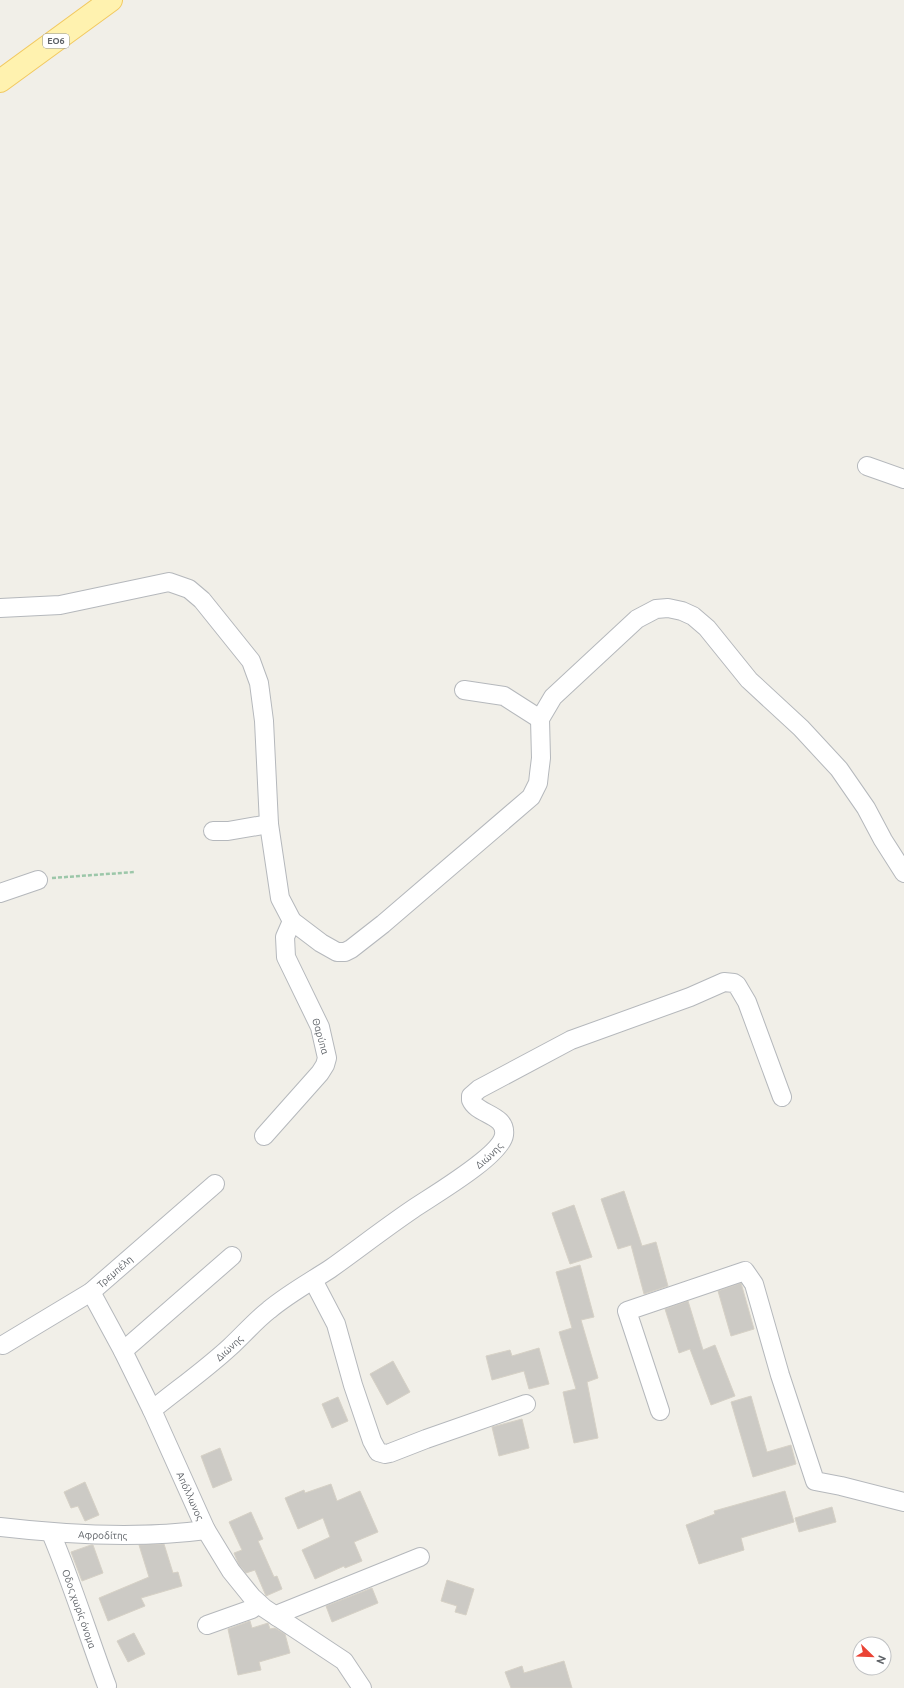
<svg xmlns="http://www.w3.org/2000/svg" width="904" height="1688" viewBox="0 0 904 1688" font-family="Ubuntu,sans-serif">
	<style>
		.building { fill: #cccac5; stroke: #d6d1c6 }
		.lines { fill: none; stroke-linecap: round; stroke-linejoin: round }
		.minor-casing { stroke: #b5b8bc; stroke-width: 20 }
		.major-casing { stroke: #f2c960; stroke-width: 24 }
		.path { stroke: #9cc7a9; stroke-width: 2.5; stroke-dasharray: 4 2; stroke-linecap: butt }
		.minor { stroke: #fff; stroke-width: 18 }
		.major { stroke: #fff2af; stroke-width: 22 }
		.labels { text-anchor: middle; stroke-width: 3; stroke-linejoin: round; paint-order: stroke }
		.shield { fill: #fff; stroke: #8f9295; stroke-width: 1 }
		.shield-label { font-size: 9px; font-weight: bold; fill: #5f6368 }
		.street-label { font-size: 10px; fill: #5f6368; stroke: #fff }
	</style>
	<rect width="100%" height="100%" fill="#f1efe8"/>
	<g class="building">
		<path d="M624,1191L642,1246L656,1242L668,1286L644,1294L631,1245L618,1249L601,1199Z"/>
		<path d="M574,1205L592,1257L570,1264L552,1213Z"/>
		<path d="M580,1265L594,1317L581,1320L598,1378L587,1382L598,1438L574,1443L563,1392L576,1389L559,1332L572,1328L556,1272Z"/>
		<path d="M741,1283L754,1329L731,1336L718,1291Z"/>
		<path d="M688,1301L703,1350L715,1345L735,1396L711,1405L690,1349L679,1353L665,1309Z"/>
		<path d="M539,1348L549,1384L529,1389L524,1371L492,1380L486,1356L510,1350L512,1356Z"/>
		<path d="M393,1361L410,1392L387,1405L370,1374Z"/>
		<path d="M751,1396L767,1452L791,1445L796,1464L753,1477L731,1402Z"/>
		<path d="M338,1397L348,1421L332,1428L322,1404Z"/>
		<path d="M522,1419L529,1448L499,1456L492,1427Z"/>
		<path d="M220,1448L232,1480L213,1488L201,1456Z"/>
		<path d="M85,1482L99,1515L85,1521L78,1506L71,1508L64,1492Z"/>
		<path d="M331,1484L337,1501L360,1491L378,1532L354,1542L362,1561L345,1568L344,1566L315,1579L302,1550L330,1537L323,1518L298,1529L285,1498L304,1490L305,1493Z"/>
		<path d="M785,1491L794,1522L741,1538L744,1550L699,1564L686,1525L715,1514L714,1511Z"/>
		<path d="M832,1507L836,1522L799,1532L795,1518Z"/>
		<path d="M251,1512L263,1539L258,1541L274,1577L277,1576L282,1589L266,1596L255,1570L246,1573L239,1565L234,1553L242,1550L229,1522Z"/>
		<path d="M164,1544L173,1573L178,1572L182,1586L141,1598L145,1606L108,1621L99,1598L149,1577L139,1545Z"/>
		<path d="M91,1545H93L103,1573L82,1581L71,1552Z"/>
		<path d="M447,1580L474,1589L466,1615L455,1612L457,1606L441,1601Z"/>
		<path d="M372,1588L378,1603L332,1622L326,1606Z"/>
		<path d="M250,1621L252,1628L268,1623L270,1629L275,1628L285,1634L290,1653L259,1662L261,1670L238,1675L228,1629Z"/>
		<path d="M134,1633L145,1654L128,1662L117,1641Z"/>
		<path d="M564,1661L572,1688H511L505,1672L522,1666L524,1673Z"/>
	</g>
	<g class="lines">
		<defs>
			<g id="minor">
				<path d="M867,466L904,479"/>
				<path d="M0,608L60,605L169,582L189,589L202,600L251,661L259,683L264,721L269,824L280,898L292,921L321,943L337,952H345L351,949L383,924L531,797L538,783L539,774L541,758L540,719L553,697L637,619L656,609L668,608L682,611L693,616L707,628L749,680L801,728L839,769L866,808L883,840L904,873"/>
				<path d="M464,690L504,696L540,719"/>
				<path d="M213,831H228L269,824"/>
				<path d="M0,893L38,880"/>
				<path d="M264,1136L320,1073L325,1065L327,1058L320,1027L286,957L285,937L292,921"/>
				<path d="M313,1280L336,1324L353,1385L372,1441L378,1452L385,1454L390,1453L426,1439L526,1404"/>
				<path id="s1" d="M91,1292L123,1351L152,1410L206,1530L231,1571L252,1597L264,1608L344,1661L362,1688"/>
				<path id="s2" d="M3,1345L91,1292L215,1184"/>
				<path d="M123,1351L232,1256"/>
				<path id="s3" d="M152,1410C178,1389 205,1370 230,1347C243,1335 255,1321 269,1310C288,1294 310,1282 330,1269C358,1249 385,1228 413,1209C432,1196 501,1156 504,1135C507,1114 477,1115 471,1100V1096L479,1089L571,1040L690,997L724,982L734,983L737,985L747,1002L782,1097"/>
				<path d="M660,1411L627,1311L745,1271L754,1284L780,1375L815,1481L841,1486L904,1502"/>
				<path id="s4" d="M0,1527C68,1535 138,1539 206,1530"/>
				<path id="s5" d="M51,1533C72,1583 88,1635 107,1686"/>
				<path d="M277,1617L281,1613L420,1557"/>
				<path d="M207,1625L252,1609L258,1603"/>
			</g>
			<path id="major" d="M0,81L111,0"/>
		</defs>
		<use href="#minor" class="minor-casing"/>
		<use href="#major" class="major-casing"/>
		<path class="path" d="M52,878L135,872"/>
		<use href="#minor" class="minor"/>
		<use href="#major" class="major"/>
	</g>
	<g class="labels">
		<rect class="shield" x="43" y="34" width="26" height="14" rx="3"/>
		<g class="shield-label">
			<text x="56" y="44">ΕΟ6</text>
		</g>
		<g class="street-label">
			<text transform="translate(321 1036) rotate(74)" y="4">Θαρύπα</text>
			<text dy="4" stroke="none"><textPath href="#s3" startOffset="423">Διώνης</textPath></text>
			<text dy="4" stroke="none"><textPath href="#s2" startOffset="134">Τρεμπέλη</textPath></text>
			<text dy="4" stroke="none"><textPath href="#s3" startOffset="99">Διώνης</textPath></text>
			<text dy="4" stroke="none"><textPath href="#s1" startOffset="227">Απόλλωνος</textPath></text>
			<text dy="4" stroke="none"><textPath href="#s4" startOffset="103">Αφροδίτης</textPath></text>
			<text dy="4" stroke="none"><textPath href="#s5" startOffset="81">Οδος χωρίς όνομα</textPath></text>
		</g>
	</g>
	<g transform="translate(872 1656) rotate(113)"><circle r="19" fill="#ffffff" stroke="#bfc1c3"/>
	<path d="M0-3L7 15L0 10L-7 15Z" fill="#ea4335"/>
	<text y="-6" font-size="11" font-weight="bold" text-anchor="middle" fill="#5f6368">N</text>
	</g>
</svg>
